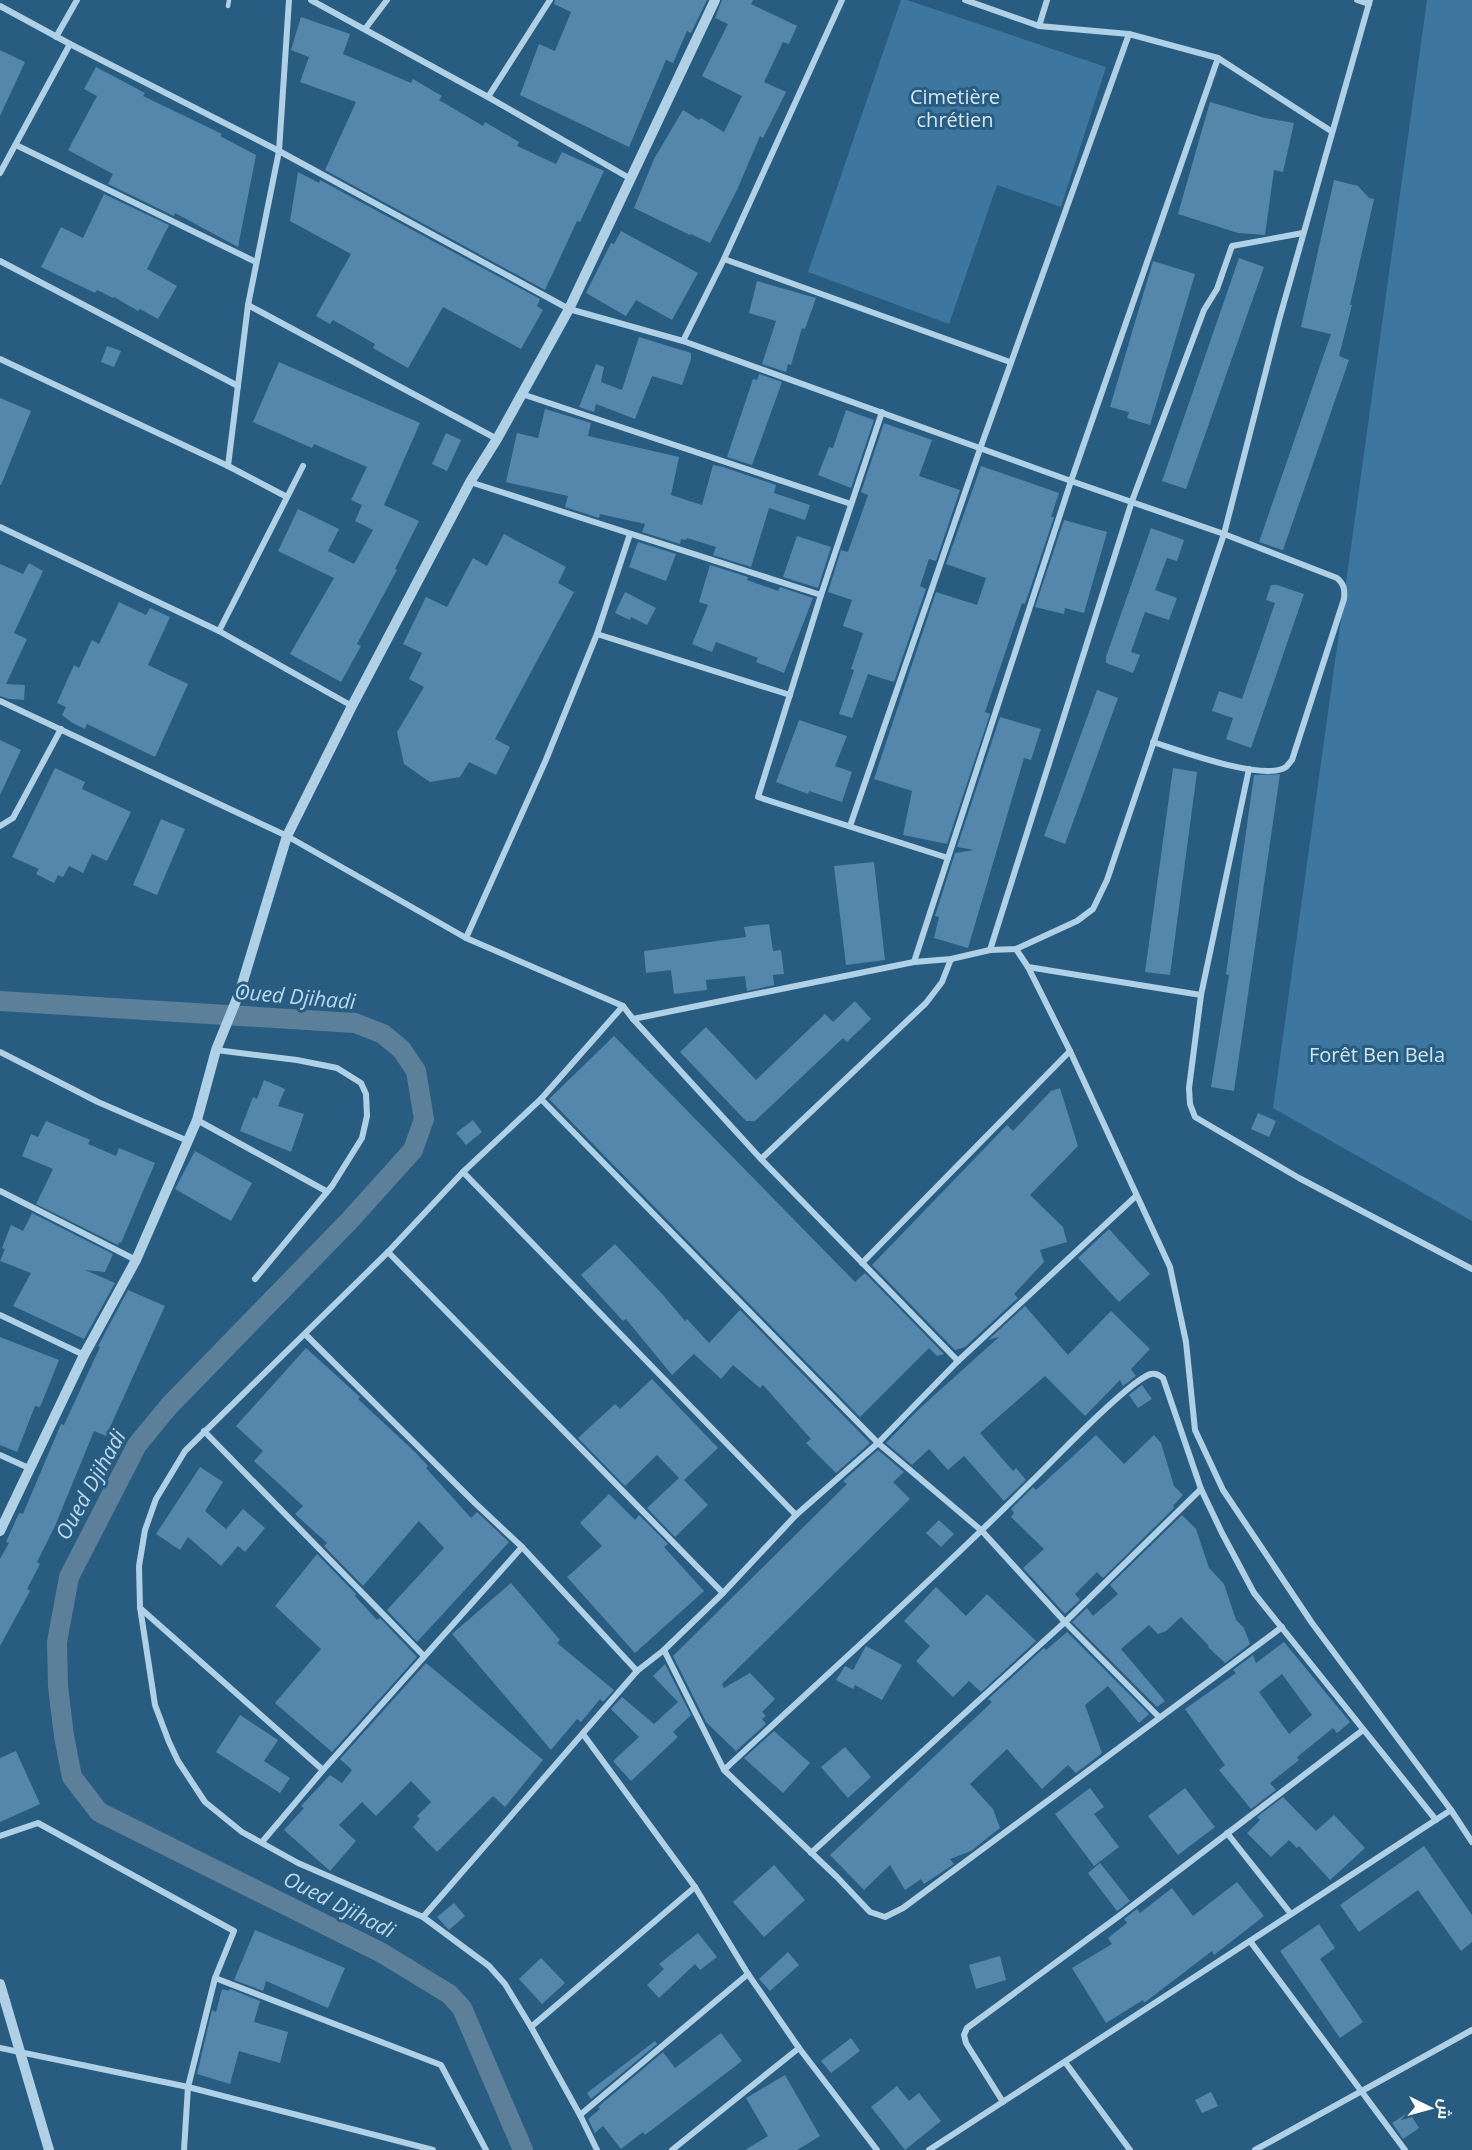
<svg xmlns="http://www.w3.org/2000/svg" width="1472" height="2150" viewBox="0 0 1472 2150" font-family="'Open Sans',Cairo,sans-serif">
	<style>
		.green { fill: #3d769f }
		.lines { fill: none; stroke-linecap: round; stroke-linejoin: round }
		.canal { stroke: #5c8099; stroke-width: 20 }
		.building { fill: #5587ac; fill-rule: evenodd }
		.service { stroke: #b0d0e6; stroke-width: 4.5 }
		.minor { stroke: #b0d0e6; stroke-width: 6 }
		.tertiary { stroke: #b0d0e6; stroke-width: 10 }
		.labels { text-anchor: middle; stroke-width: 6; stroke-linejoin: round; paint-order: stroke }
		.park-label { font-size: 20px; fill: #d3e7f5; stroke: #285c81 }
		.water-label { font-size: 21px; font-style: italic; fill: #bcdaee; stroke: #285c81 }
	</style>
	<rect width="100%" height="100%" fill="#285c81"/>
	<g class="green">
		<path d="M901,0H907L1106,67L1061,207L997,185L949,324L808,272Z"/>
		<path d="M1427,0H1472V1221L1273,1108Z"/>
	</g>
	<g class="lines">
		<path class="canal" d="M0,1001L355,1023L383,1034L402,1050L416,1071L424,1119L413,1150L350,1220L169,1406L137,1445L69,1577L57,1642L58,1686L64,1736L72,1777L99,1812L382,1953L449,1994L462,2008L523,2150"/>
	</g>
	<g class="building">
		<path d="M555,0H707L691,33L687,31L673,63L666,60L629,147L520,95L539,44L555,51L571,12L554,4Z"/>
		<path d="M722,0H753L751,4L797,26L789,44L783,42L764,82L786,92L763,138L760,136L737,190L710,243L691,234L690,235L634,208L654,159L683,110L699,120L701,118L724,132L742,96L702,76L728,24L715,18Z"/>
		<path d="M301,17L350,34L343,54L411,83L413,79L442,96L439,100L483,126L485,122L519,142L517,146L556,164L562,152L604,171L580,222L577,221L545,290L325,170L356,102L300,82L309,57L291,50Z"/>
		<path d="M0,50L25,62L0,116Z"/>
		<path d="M96,67L145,93L143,96L222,134L220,136L256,155L238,247L175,213L174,216L108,184L113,174L68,150L97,96L84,89Z"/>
		<path d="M1210,102L1265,118L1294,123L1283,172L1274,170L1265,235L1238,233L1178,214Z"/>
		<path d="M298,172L319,183L320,180L540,299L537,306L543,310L521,349L443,307L408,368L373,348L375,344L333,320L330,324L316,316L351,254L290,221Z"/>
		<path d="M1334,180L1358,186L1369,198L1374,199L1350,305H1352L1339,356L1349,360L1283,550L1259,542L1331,334L1301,327Z"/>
		<path d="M104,194L169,225L147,269L177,286L158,319L140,309L138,311L114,297L113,298L97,290L95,293L41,267L61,227L83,238Z"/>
		<path d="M621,231L698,273L672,320L636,300L626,316L586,293L611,243L614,244Z"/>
		<path d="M1239,258L1264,267L1186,489L1162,481Z"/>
		<path d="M1153,261L1195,274L1150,425L1127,418L1129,412L1110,407Z"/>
		<path d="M757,281L816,298L805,329L802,328L791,365L788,364L786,372L762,364L776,321L749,313Z"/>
		<path d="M639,337L691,353V359L682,385L652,376L635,419L596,404L594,412L579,407L596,364L604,367L601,382L622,390Z"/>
		<path d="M107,346L121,351L114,367L101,362Z"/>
		<path d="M279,362L420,423L384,505L419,521L395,569L397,570L357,644L361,646L341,682L290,654L334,578L278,551L298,509L339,529L328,551L354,564L373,530L355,521L362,505L351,500L367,467L314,444L312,448L253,422Z"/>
		<path d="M759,374L782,382L752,465L727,457L753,379L757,380Z"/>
		<path d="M0,398L31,411L1,485H0Z"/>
		<path d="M545,409L591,423L588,436L679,457L671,495L702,505L713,465L723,467L776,485L774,493L810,505L805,520L769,508L751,567L713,555L716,547L687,538L686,540L681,539L680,544L642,532L645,524L600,514L599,518L565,507L568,496L506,482L517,433L538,438Z"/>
		<path d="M846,410L874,420L851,488L818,475L829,447L833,448Z"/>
		<path d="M884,423L932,440L919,476L960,490L936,561L929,559L920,586L926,589L894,682L868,674L852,718L839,714L854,670L851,669L863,633L843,626L852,600L828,592L841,550L848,552L868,495L861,492Z"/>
		<path d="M446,433L461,440L447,471L432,464Z"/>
		<path d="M981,466L1059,493L1051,517H1054L1025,604L1022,603L985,712L990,714L947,844L903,835L912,791L874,779L936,592L977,605L986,578L946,564Z"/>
		<path d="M1064,520L1107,532L1084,613L1065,608L1064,614L1035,607Z"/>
		<path d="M1151,528L1184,540L1177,561L1167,558L1155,590L1177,598L1169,620L1145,612L1131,652L1140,655L1133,673L1106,663V657Z"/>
		<path d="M504,534L566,567L558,583L574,592L495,739L510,747L496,775L469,762L460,777L430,782L404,764L397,732L424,687L409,679L422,653L403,644L426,597L447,607L473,558L487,566Z"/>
		<path d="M797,536L831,547L818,588L783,577Z"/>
		<path d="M638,542L676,554L666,581L629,567Z"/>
		<path d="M29,563L43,571L14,633L27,639L6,684L25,685L24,700L9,699L0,696V564L23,574Z"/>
		<path d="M710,565L748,577L747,580L778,591L780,587L813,598L784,673L756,662L758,658L716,642L712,652L692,644L708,605L699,602Z"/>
		<path d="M1271,585H1277L1304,594L1251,748L1226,739L1233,718L1212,711L1219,691L1242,699L1275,603L1266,600Z"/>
		<path d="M625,592L656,608L647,625L631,617L630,620L615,613Z"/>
		<path d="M119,602L146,615L150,608L170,617L148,665L188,684L155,757L87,724L85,729L71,722L62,715L66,707L57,703L74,665L79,668L92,640L99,644Z"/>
		<path d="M1097,690L1118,698L1065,844L1044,836Z"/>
		<path d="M1000,717L1041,729L1031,760L1024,758L968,948L934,938L939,917L935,916L955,853L974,850L957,847Z"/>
		<path d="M799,720L847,736L835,766L852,772L842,802L809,791L808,794L776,782Z"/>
		<path d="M0,740L21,750L0,795Z"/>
		<path d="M55,768L85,782L82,789L131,812L107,861L92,854L83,873L69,866L63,877L58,875L54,883L36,874L39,869L12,857Z"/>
		<path d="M1173,768L1197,772L1170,975L1145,972Z"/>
		<path d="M1280,774L1234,1091L1211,1087L1229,975L1226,974L1254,775Z"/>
		<path d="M161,819L185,829L157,895L133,885Z"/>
		<path d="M874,862L885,960L846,965L834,866Z"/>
		<path d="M769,924L773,951L781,950L784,974L773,975L774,985L747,991L745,976L706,980L707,990L674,994L671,970L646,973L644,951L746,937L744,927Z"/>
		<path d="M855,1001L871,1019L847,1042L843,1038L755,1121H746L680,1052L706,1027L756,1080L825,1014L833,1022Z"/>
		<path d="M614,1036L855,1282L865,1273L944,1354L937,1356L929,1348L860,1417L549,1099Z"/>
		<path d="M264,1080L285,1089L278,1106L304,1114L291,1152L240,1131L253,1097L257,1099Z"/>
		<path d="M1060,1088L1078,1146L1030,1195L1063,1227L1067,1242L1040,1250L1044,1262L1014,1294L1018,1298L965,1347L955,1350L872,1265L1007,1125L1013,1131L1051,1091Z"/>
		<path d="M1258,1113L1276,1121L1269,1137L1251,1129Z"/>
		<path d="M473,1120L482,1132L466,1145L456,1133Z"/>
		<path d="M46,1121L90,1140L88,1144L116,1156L119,1148L155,1163L121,1243L119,1242L118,1245L36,1204L53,1169L22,1156L31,1134L38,1137Z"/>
		<path d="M195,1151L252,1183L231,1221L175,1189Z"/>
		<path d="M32,1213L113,1254L105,1272L85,1270L115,1283L84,1339L13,1306L31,1273L0,1261L5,1249L2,1248L11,1225L23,1231Z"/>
		<path d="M1109,1229L1150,1274L1119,1302L1078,1258Z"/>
		<path d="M615,1244L663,1295L685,1321L687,1319L709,1343L740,1310L870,1443L836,1473L806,1443L811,1439L763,1385L760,1388L733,1365L721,1379L694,1354L672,1375L626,1319L623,1321L581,1275Z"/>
		<path d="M128,1290L165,1306L106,1436L94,1431L55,1526L37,1562L40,1564L27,1589L30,1591L0,1646V1559L9,1543L6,1542L19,1513L23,1514L61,1424L64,1425L100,1347L98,1346Z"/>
		<path d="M1025,1306L1068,1355L1111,1311L1150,1349L1131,1369L1136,1376L1123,1386L1120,1380L1085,1416L1045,1376L980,1433L1013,1471L1016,1468L1026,1480L1004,1501L964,1456L948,1470L929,1449L912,1465L886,1443L919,1409L999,1337L988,1340Z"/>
		<path d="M0,1337L59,1360L40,1407L35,1406L17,1452L0,1445Z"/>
		<path d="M306,1348L360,1397L358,1399L415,1452L428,1466L426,1468L471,1518L477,1512L509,1542L417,1642L387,1610L444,1548L419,1521L363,1586L324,1546L327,1543L295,1514L303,1506L254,1461L263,1451L236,1426Z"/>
		<path d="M652,1379L718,1448L684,1480L708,1505L675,1537L647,1508L679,1478L657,1455L625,1486L578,1438L615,1404L620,1409Z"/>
		<path d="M1142,1385L1152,1399L1138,1408L1129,1395Z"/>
		<path d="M1096,1435L1124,1464L1154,1435L1161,1443L1174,1486L1183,1495L1173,1506L1174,1508L1103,1578L1097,1572L1075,1594L1080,1600L1065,1614L1023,1568L1044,1549L1011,1517L1014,1513L1011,1509L1033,1487L1036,1490Z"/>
		<path d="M878,1450L904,1472L893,1482L910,1499L722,1684L724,1688L750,1673L775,1699L762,1712L766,1716L762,1719L766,1724L736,1751L706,1722L673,1656L847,1484L843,1481Z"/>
		<path d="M200,1467L223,1482L205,1511L226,1529L243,1509L265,1528L245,1552L238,1546L221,1566L188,1537L180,1550L156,1534Z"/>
		<path d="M609,1494L635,1520L639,1515L668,1544L664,1547L704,1591L635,1653L567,1577L602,1546L580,1523Z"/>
		<path d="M1182,1515L1196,1529L1209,1568L1224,1584L1236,1620L1244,1628L1250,1644L1225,1663L1208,1647L1209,1646L1181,1617L1166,1631L1158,1634L1149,1625L1121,1649L1165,1701L1157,1707L1072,1622L1087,1608L1093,1616L1118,1594L1110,1585Z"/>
		<path d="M939,1520L954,1534L941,1547L926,1533Z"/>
		<path d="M317,1554L356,1594L355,1596L377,1620L380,1618L417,1657L332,1752L275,1703L321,1649L275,1606Z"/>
		<path d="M511,1583L560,1640L557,1643L614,1690L603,1702L600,1699L581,1722L577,1719L551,1750L452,1634Z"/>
		<path d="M936,1587L966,1616L987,1594L1036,1641L981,1692L969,1681L953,1697L916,1661L930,1646L904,1621Z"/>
		<path d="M1067,1632L1149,1714L1139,1723L1108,1686L1085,1705L1102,1753L1097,1757L1076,1773L1068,1765L1042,1789L1007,1749L970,1784L993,1809L1000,1828L971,1851L950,1859L954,1864L924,1884L921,1879L905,1890L890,1865L864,1890L830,1855L992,1702L988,1699L1044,1648L1046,1650Z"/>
		<path d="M1284,1642L1350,1722L1337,1733L1333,1728L1297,1757L1299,1760L1270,1783L1276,1790L1251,1809L1219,1770L1225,1765L1185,1709L1236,1673L1233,1670L1253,1655L1256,1663ZM1282,1674L1312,1715L1289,1734L1259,1692Z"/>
		<path d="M866,1646L902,1665L882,1700L855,1685L853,1689L836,1680L845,1666L853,1670Z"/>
		<path d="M426,1663L543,1760L505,1807L493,1796L437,1852L413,1827L420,1819L417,1816L431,1802L411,1781L376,1816L362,1802L339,1825L356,1841L330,1871L284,1830L304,1808L301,1806L330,1775L342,1783L352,1770L340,1759Z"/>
		<path d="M665,1664L691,1715L673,1732L678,1737L631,1781L613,1761L639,1737L611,1709L622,1697L654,1724L678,1702L653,1676Z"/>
		<path d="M240,1715L278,1740L264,1761L290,1778L280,1793L216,1752Z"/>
		<path d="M774,1731L810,1763L783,1793L744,1758Z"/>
		<path d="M845,1747L871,1777L848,1798L821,1767Z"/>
		<path d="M16,1751L40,1804L0,1822V1758Z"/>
		<path d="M1090,1788L1104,1807L1094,1814L1119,1847L1094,1866L1055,1814Z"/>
		<path d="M1185,1788L1215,1827L1178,1855L1148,1816Z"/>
		<path d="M1283,1797L1316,1831L1334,1815L1365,1848L1330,1880L1299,1846L1297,1848L1289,1840L1271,1857L1247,1833L1260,1820L1257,1817Z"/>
		<path d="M1424,1846L1472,1915V1942L1461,1951L1418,1890L1359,1932L1340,1905Z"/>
		<path d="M1100,1863L1130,1901L1117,1911L1088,1873Z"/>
		<path d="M774,1865L805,1900L764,1937L733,1902Z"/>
		<path d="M1237,1882L1264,1916L1214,1955L1212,1951L1144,2003L1143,2000L1106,2023L1072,1968L1112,1944L1108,1938L1127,1923L1124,1919L1137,1909L1140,1913L1172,1888L1193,1916Z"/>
		<path d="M454,1903L465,1916L449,1930L437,1917Z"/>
		<path d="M1319,1924L1335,1948L1320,1959L1363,2022L1340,2038L1280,1951Z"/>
		<path d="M255,1930L345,1968L328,2008L266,1981L263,1991L234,1980Z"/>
		<path d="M698,1933L717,1957L700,1970L695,1964L659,1998L647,1985L664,1969L659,1964Z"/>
		<path d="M788,1952L799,1965L770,1991L759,1979Z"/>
		<path d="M1000,1956L1006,1980L976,1989L969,1965Z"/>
		<path d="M541,1958L565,1983L542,2004L519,1979Z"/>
		<path d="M222,1989L229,1991L230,1989L260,2001L254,2022L288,2032L280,2063L239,2051L230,2084L197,2074L212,2010L216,2012Z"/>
		<path d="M721,2033L742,2061L645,2135L643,2132L621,2149L603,2126L595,2133L588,2119L600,2109L598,2107L663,2052L675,2068Z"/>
		<path d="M851,2038L860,2051L831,2073L821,2061Z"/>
		<path d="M655,2041L657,2044L591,2099L587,2093Z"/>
		<path d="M785,2075L820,2136L797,2150H745L768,2136L746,2098Z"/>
		<path d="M897,2086L909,2101L919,2093L941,2121L905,2150L871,2107Z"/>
		<path d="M1211,2092L1218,2106L1202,2113L1195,2100Z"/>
		<path d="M1409,2112L1419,2128L1403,2139L1392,2123Z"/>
	</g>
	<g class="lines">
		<path class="service" d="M228,6L229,0"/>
		<g class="minor">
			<path d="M311,0L488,97L631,179"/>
			<path d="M965,0L1039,26L1129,34L1218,58L1331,131"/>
			<path d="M1357,0L1369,4"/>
			<path d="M0,6L70,44L279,151L569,309L683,341L1071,481L1224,534L1337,578C1344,584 1345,589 1344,599L1292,760C1291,761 1287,766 1286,767C1264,782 1178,750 1153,742"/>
			<path d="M1039,26L1047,0"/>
			<path d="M365,29L387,0"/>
			<path d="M56,37L77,0"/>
			<path d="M488,97L550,0"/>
			<path d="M16,145L256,262"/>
			<path d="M0,173L70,44"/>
			<path d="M724,259L1010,362"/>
			<path d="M0,261L238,386"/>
			<path d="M248,305L497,439"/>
			<path d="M683,341L724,259L842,0"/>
			<path d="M0,359L228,466L287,497"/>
			<path d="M522,394L851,504"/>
			<path d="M882,412L821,595L758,797L948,858"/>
			<path d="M228,466L248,305L279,151L289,0"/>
			<path d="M470,482L821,595"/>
			<path d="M0,527L219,631L352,706"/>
			<path d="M630,534L597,634L790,695"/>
			<path d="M219,631L303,466"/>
			<path d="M0,701L287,836L466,938L623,1006L633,1019L914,962L951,959L990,950L1016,949L1077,921L1093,909L1107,880L1224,534L1279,320L1370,0"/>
			<path d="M1249,769L1201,995L1189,1088L1190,1104L1195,1117L1299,1178L1472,1269"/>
			<path d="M0,826L13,818L61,729"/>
			<path d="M850,826L980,449L1129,34"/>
			<path d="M466,938L545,762L597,634"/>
			<path d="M1016,949L1028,967L1070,1051L1170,1267L1186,1342L1195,1430L1223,1490L1312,1623L1451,1810L1472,1842"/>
			<path d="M990,950L1132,501L1204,310L1217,289L1232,246L1303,233"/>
			<path d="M914,962L1071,481L1218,58"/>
			<path d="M1028,967L1201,995"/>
			<path d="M623,1006L541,1099L463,1172L796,1515"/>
			<path d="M633,1019L761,1159L958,1361"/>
			<path d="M216,1050L297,1060L337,1068L361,1083L366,1094L367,1116L362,1138L332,1186L255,1279"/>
			<path d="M0,1052L98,1102L188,1141"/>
			<path d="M541,1099L878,1443L982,1531L1065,1622L1159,1717"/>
			<path d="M197,1120L326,1191"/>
			<path d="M761,1159L926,1003L942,982L951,959"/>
			<path d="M463,1172L388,1252L185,1451L156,1499L145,1530L139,1566L140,1607L155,1705L169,1742L178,1761L205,1802L242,1832L298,1863L423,1917L489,1966L505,1984L531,2027L580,2115L597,2150"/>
			<path d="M0,1191L136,1260"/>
			<path d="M388,1252L723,1593"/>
			<path d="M862,1263L1070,1051"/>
			<path d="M0,1315L84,1355"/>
			<path d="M305,1334L475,1503L522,1547L637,1671"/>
			<path d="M204,1431L424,1656"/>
			<path d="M0,1455L31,1469"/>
			<path d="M140,1608L323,1770"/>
			<path d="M664,1650L724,1770L837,1877L870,1912L885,1917L903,1908L1282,1627"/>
			<path d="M583,1734L695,1887L748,1974L799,2048L877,2150"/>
			<path d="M724,1770C835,1667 948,1566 1055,1458C1072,1441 1132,1379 1151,1374C1156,1373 1159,1375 1163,1378L1201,1489L1222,1533L1254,1593L1436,1820"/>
			<path d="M1227,1833L1291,1914"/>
			<path d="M0,1836L38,1823L234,1931L215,1978"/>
			<path d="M262,1842L323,1770L522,1547"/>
			<path d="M811,1853L1065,1622L1201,1489"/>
			<path d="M423,1917L637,1671L664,1650L723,1593L796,1515L878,1443L958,1361L1136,1196"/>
			<path d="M1250,1941L1405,2150"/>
			<path d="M531,2027L695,1887"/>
			<path d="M0,2048L188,2087L433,2150"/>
			<path d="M1065,2062L1130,2150"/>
			<path d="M1003,2102L966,2043L964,2035L967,2028L1119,1916L1363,1730"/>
			<path d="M580,2115L748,1974"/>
			<path d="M184,2150L188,2087L215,1978L441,2065L486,2150"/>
			<path d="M672,2150L799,2048"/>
			<path d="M929,2150L1451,1810"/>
			<path d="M1255,2150L1472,2030"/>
		</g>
		<g class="tertiary">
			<path d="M0,1531L84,1355L136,1260L197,1120L216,1050L240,991L287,836L352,706L470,482L497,439L569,309L715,0"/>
			<path d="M0,1984L49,2150"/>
		</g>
	</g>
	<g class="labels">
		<g class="park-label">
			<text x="955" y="104">Cimetière<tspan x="955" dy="23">chrétien</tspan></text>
			<text x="1377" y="1062">Forêt Ben Bela</text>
		</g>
		<g class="water-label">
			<text transform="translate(295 997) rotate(5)" y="7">Oued Djihadi</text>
			<text transform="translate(91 1485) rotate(-61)" y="7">Oued Djihadi</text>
			<text transform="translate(339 1905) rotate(27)" y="7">Oued Djihadi</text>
		</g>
	</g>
	<g transform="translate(1430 2108) rotate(95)" stroke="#285c81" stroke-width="4.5" paint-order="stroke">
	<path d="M0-4.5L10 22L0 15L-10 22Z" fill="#ffffff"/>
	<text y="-9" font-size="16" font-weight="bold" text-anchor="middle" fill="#ffffff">ش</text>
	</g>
</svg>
